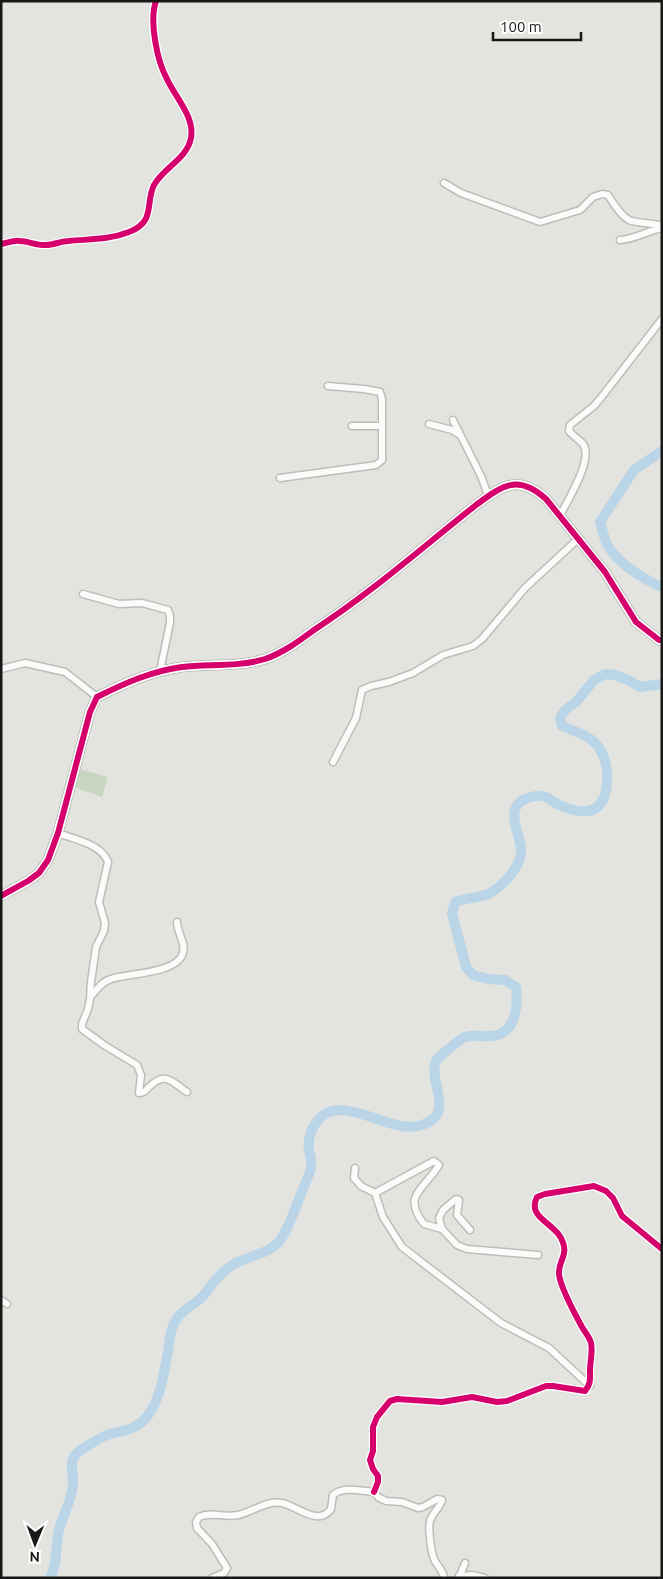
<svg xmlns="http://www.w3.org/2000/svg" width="663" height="1579" viewBox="0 0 663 1579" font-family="Ubuntu,sans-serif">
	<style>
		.green { fill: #c8d6c1 }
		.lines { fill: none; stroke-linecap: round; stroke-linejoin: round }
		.river { stroke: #b9d5e7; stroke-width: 10 }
		.minor-casing { stroke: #bdbdba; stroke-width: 9 }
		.tertiary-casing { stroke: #bdbdba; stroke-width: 11 }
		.minor { stroke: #fbfbfa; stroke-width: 6 }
		.tertiary { stroke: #fbfbfa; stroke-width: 9 }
		.cycleway-casing { stroke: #fff; stroke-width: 9 }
		.cycleway { stroke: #d6006c; stroke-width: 6 }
	</style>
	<rect width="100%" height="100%" fill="#e3e3df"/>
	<path class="green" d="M80,769L108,777L102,797L74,787Z"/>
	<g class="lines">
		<g class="river">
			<path d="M662,451L634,470L600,522C602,529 604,538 607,544C616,562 644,580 662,587"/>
			<path d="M50,1578C58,1564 55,1546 59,1530C63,1513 72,1502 73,1484C74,1473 68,1463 76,1454C81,1449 100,1438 107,1435C120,1430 131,1432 143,1421C160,1405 164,1373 168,1351C170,1339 170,1327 178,1317C184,1309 195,1304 202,1297C206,1293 209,1288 213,1283C219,1276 228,1267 236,1263C255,1253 274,1254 284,1234C292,1220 297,1203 303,1189C305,1182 310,1175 311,1168C312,1162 310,1156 309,1150C307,1139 312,1126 320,1118C344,1094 389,1133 418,1126C463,1116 420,1074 440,1056C445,1052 460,1039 465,1037C473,1034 483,1037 492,1036C516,1034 518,1006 516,987L505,980L488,979L473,975L466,967L452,913L455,902C467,897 481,899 492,892C504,884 522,866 521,849C520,836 507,813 520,802C525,798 536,795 542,796C548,797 554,802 559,805C580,814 601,817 606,790C608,776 608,765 602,753C594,736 578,733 562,726L560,718L565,710L576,702L594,680L605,674L615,675L628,680L640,687L662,684"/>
		</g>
		<defs>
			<g id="minor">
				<path d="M444,183L461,193L540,222L580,210L593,197L602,194L608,195C613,203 620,215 629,220C635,223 653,223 662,226"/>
				<path d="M620,240C635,239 647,231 662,228"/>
				<path d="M1,244C7,243 14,240 20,241C28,241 38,246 46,245C54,245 61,241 69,241C89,239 109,240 129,232C156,222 145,203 154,185C164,167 187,159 191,138C195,117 175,97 167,79C157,61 149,21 156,1"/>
				<path d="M453,420L481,476L488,495"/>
				<path d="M429,424L452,430L460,435"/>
				<path d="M352,426H382"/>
				<path d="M280,478L376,465L382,460V399L380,392L364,389L328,386"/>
				<path d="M560,516C567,501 594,459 583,444C580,440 573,436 569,431L570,425L594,406L600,399L662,319"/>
				<path d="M83,594L119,604L142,603L168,610L170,616V623L160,671"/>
				<path d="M1,669L25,663L65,672L97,697"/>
				<path d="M333,762L356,718L362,690L371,686L389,682L413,673L443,655L473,646L482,639L525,588L578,539"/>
				<path d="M58,833C73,839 102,844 108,862L99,902L105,923L104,931L96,947L91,982L90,999L88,1009L82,1024V1029L104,1045L137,1065L141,1075L139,1093C144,1093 145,1091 149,1087C165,1071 171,1081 187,1092"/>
				<path d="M91,996C97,990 102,981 111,979C128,973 177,974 183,953C186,943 177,932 177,922"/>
				<path d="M355,1168L354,1178L361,1186L375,1193L434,1161L439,1165C425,1189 401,1195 424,1224L442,1229L457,1245L467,1249L538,1255"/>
				<path d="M375,1193L383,1217L402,1247L501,1323L549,1348L590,1386"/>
				<path d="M442,1229L439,1218L443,1210L456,1199L459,1200L457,1215L470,1230"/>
				<path d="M1,1300L7,1304"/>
				<path d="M374,1492L378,1482V1476L373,1469L370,1460L373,1451V1427L377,1417L390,1401L397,1399L442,1402L472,1397L497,1402L507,1401L546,1386H553L585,1391C591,1384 590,1379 590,1370C590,1362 593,1351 591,1343C590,1338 585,1332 582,1327C576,1316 560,1286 559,1274C558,1259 570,1256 561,1238C552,1222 527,1217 537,1197L545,1194L594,1186L606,1191L613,1198L622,1216L662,1249"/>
				<path d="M459,1576L472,1575L485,1578"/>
				<path d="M212,1578L224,1573L227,1568L212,1544L197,1528L196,1522L199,1517C212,1511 225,1518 238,1515C252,1512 267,1500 282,1503C297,1506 318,1527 331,1509L333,1495C343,1486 361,1491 374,1492L378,1497L386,1501L402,1502L418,1508L423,1507L437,1499L442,1500C440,1508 432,1513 430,1521C428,1528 431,1554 435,1561C438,1567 443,1570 444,1578"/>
				<path d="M459,1578L465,1563"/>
			</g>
			<path id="tertiary" d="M1,896L28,881L39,873L48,860L58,833L90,712L97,697C125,683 152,671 182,667C209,664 239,667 265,659C283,653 299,641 314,630C371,593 423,547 476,505C503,485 518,474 546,499L605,572L636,622L659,640H662"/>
		</defs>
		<use href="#minor" class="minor-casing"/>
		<use href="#tertiary" class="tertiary-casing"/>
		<use href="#minor" class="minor"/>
		<use href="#tertiary" class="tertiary"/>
		<defs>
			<g id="cycleway">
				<path d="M1,244C7,243 14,240 20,241C28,241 38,246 46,245C54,245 61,241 69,241C89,239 109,240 129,232C156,222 145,203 154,185C164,167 187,159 191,138C195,117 175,97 167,79C157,61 149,21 156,1"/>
				<path d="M1,896L28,881L39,873L48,860L58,833L90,712L97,697C125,683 152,671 182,667C209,664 239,667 265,659C283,653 299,641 314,630C371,593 423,547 476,505C503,485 518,474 546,499L605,572L636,622L659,640H662"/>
				<path d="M374,1492L378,1482V1476L373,1469L370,1460L373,1451V1427L377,1417L390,1401L397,1399L442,1402L472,1397L497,1402L507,1401L546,1386H553L585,1391C591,1384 590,1379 590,1370C590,1362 593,1351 591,1343C590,1338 585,1332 582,1327C576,1316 560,1286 559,1274C558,1259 570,1256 561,1238C552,1222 527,1217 537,1197L545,1194L594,1186L606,1191L613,1198L622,1216L662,1249"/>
			</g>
		</defs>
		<use href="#cycleway" class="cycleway-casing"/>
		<use href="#cycleway" class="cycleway"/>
	</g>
	<rect width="663" height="1579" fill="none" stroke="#191816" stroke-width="5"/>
	<g transform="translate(35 1544) rotate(181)" stroke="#ffffff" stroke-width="4" paint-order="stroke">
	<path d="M0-4L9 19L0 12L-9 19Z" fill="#191816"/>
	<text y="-8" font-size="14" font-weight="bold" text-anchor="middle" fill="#191816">N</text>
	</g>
	<path d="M493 32v8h88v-8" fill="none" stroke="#191816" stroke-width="2.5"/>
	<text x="500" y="32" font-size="15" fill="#191816" stroke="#ffffff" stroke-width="4" paint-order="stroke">100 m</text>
</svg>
